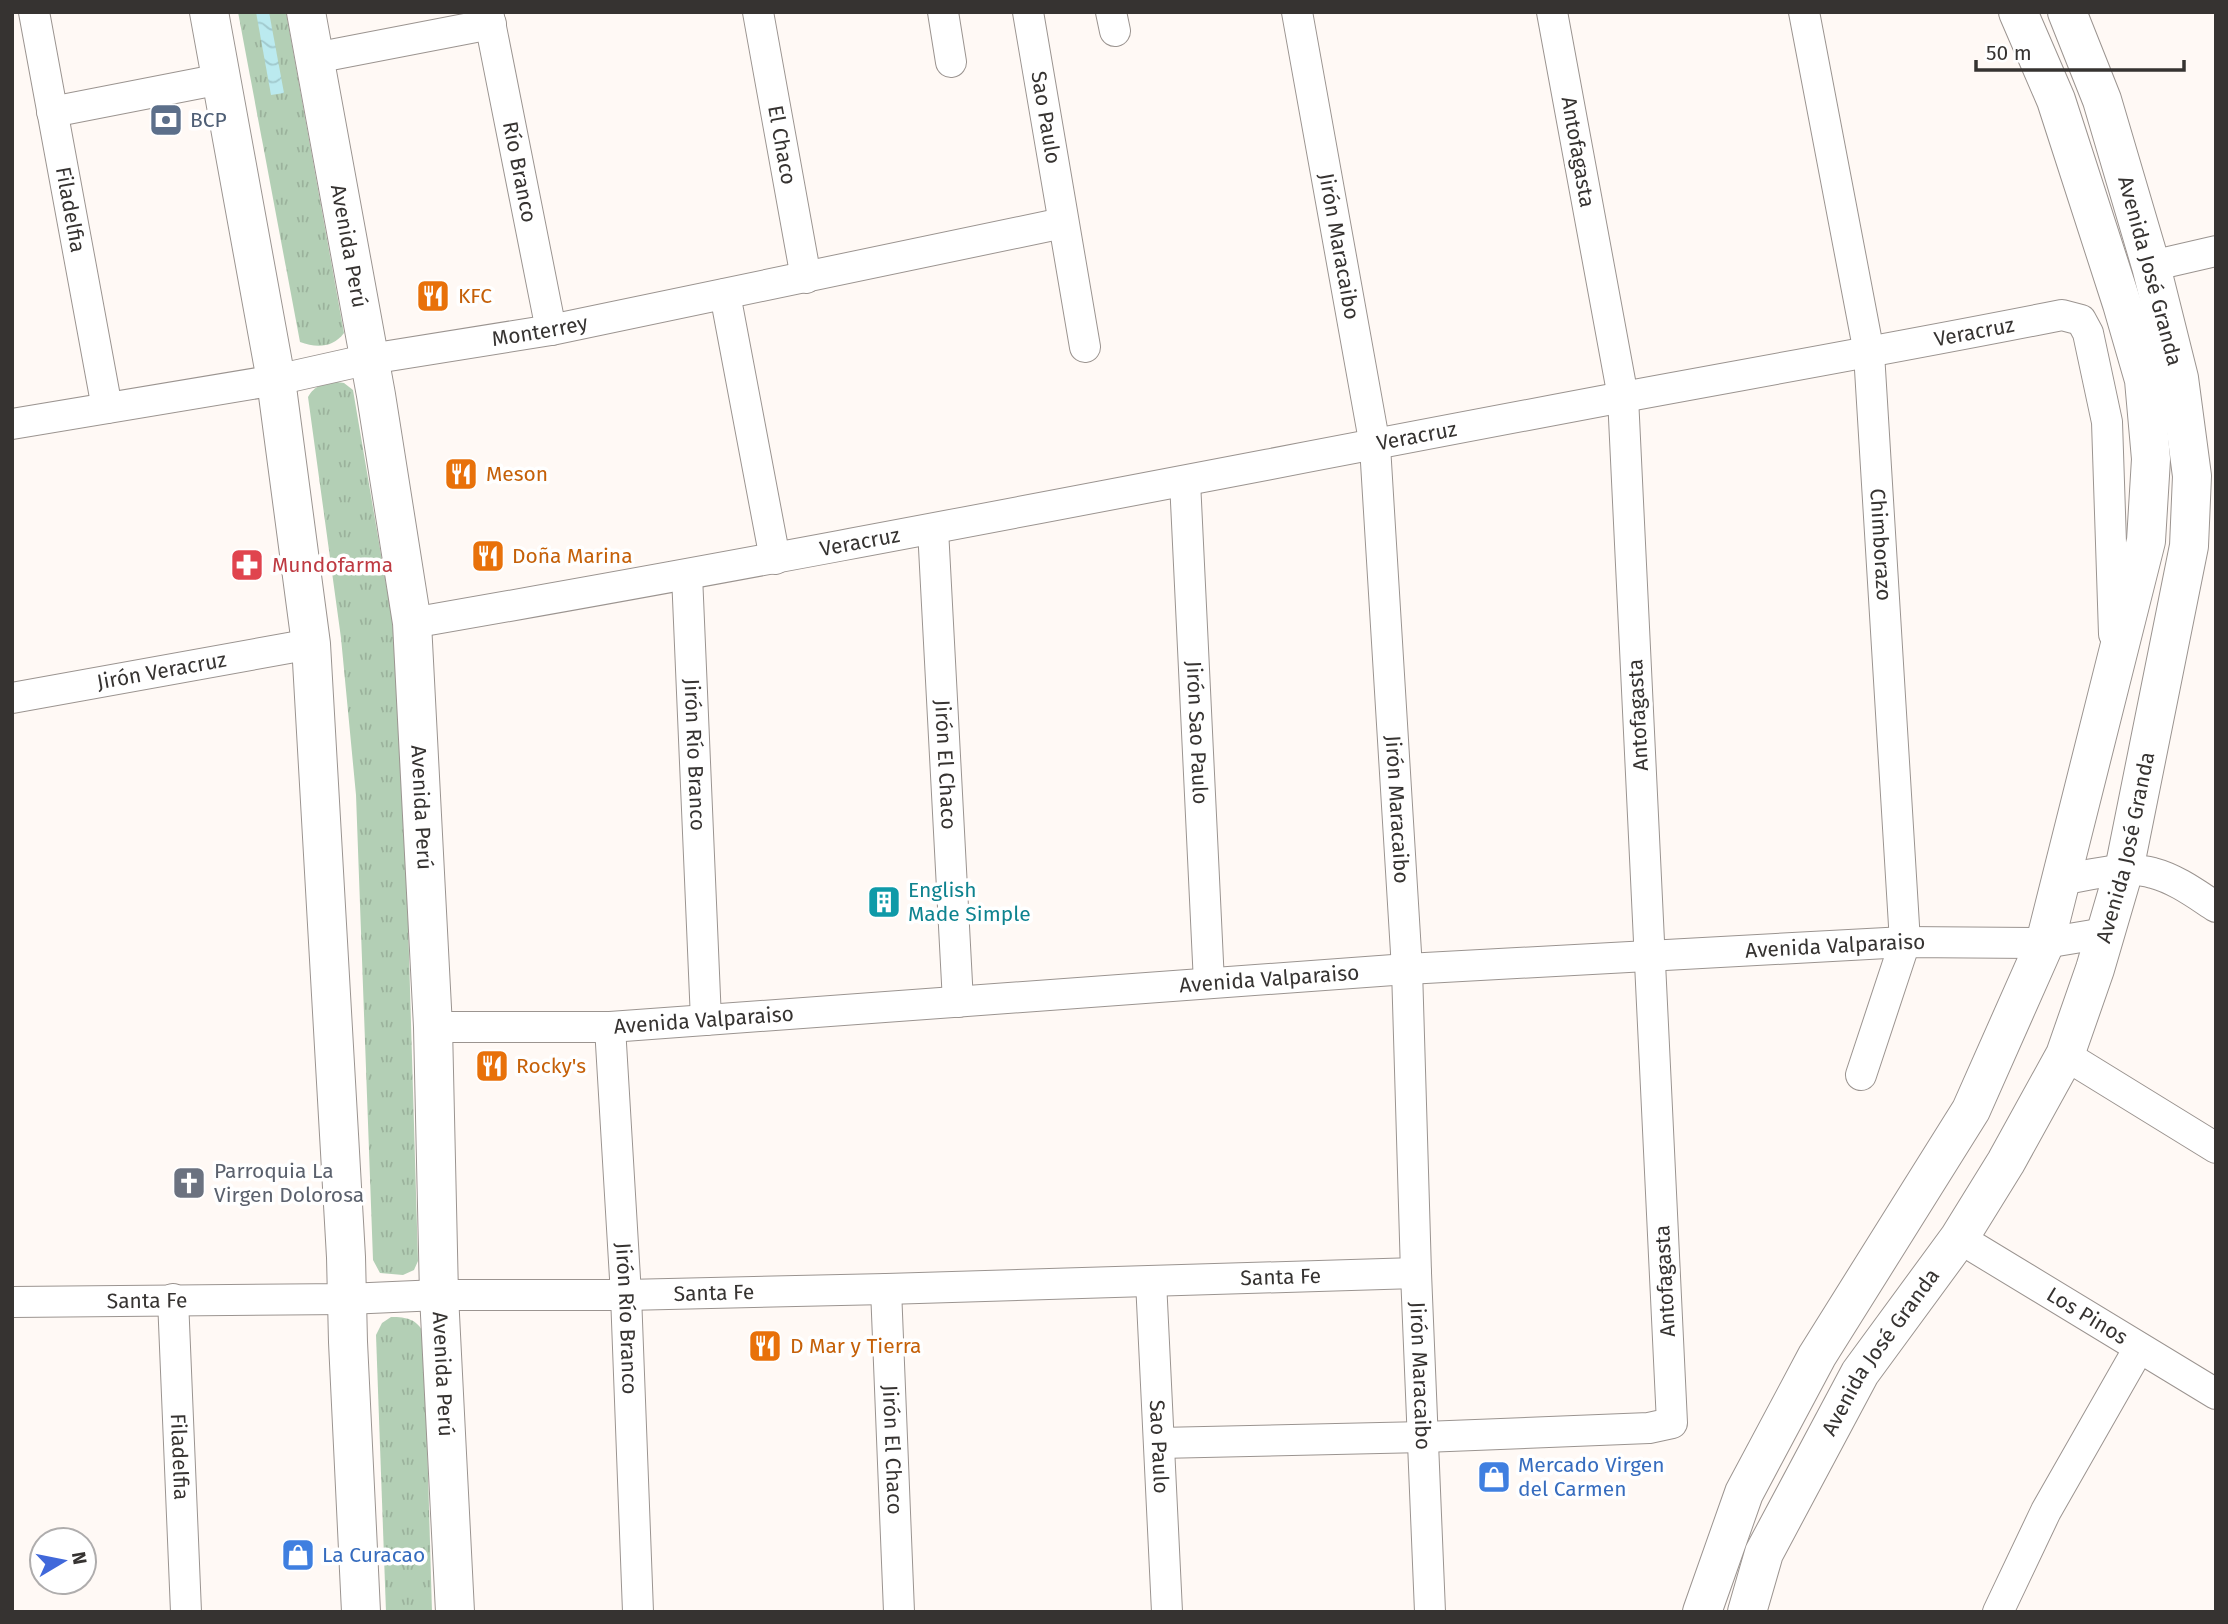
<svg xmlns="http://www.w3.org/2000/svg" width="2228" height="1624" viewBox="0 0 2228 1624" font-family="'Fira Sans',sans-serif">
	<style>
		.grass { fill: url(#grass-tufts) }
		.water { fill: url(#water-waves) }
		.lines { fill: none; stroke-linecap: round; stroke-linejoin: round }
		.minor-casing { stroke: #9b9490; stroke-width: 32 }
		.secondary-casing { stroke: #9b9490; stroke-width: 40 }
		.primary-casing { stroke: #9b9490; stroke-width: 40 }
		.minor { stroke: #fff; stroke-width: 30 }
		.secondary { stroke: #fff; stroke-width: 38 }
		.primary { stroke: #fff; stroke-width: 38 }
		.labels { text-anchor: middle; stroke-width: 7; stroke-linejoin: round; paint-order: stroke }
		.street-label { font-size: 21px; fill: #363331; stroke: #fff }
		.service-label { font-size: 21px; fill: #4e5e75; stroke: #fff; text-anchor: start }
		.food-label { font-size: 21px; fill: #c56008; stroke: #fff; text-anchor: start }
		.health-label { font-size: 21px; fill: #be3a42; stroke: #fff; text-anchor: start }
		.culture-label { font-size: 21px; fill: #0d838f; stroke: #fff; text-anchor: start }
		.worship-label { font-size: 21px; fill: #5b616d; stroke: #fff; text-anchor: start }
		.shop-label { font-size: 21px; fill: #366cbe; stroke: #fff; text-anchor: start }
	</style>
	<defs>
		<pattern id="grass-tufts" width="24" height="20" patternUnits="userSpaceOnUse" patternTransform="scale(1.75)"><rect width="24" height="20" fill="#b3cfb5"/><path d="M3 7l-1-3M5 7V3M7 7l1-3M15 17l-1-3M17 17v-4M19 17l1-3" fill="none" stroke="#9bb29c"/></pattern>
		<pattern id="water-waves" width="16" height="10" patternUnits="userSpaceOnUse" patternTransform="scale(1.75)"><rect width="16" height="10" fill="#bbeaef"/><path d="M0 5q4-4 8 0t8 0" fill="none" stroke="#a1c9cd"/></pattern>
	</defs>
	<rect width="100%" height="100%" fill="#fff9f5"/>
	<g class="grass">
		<path d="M238,12H286L344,333C333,348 316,348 300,342Z"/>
		<path d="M337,382L344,383L353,390L392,619L403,751L418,1261L414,1270L403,1275L380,1273L373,1260L356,795L341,638L308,397C315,385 323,384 337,382Z"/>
		<path d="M391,1317C407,1317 417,1319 424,1334L432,1612H386L376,1335L382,1323Z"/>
	</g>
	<path class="water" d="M256,12H269L284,93L271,95Z"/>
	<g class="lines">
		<defs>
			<g id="minor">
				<path id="s1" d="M34,12L107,408"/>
				<path id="s2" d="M488,12L551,330"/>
				<path id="s3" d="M758,12L806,278"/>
				<path d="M943,12L951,62"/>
				<path id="s4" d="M1028,12L1085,347"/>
				<path d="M1111,12L1115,31"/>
				<path id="s5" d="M1297,12L1375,446L1407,969L1416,1273L1430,1612"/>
				<path id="s6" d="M1804,12L1869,353L1905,942L1861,1075"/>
				<path d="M315,58L491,24"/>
				<path d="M52,112L221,79"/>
				<path d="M2151,266L2216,251"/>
				<path d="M725,294L775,559"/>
				<path id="s7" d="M12,424L276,380L370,359L551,330L1063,223"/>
				<path id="s8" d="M1185,481L1209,983"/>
				<path id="s9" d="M933,529L958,1002"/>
				<path id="s10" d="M687,575L706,1020"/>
				<path id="s11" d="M412,623C817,553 1219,473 1623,397C1769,370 1916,344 2062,315L2081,320L2088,333L2107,422L2114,634"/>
				<path id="s12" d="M12,698L311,644"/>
				<path d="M2061,880C2090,875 2125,865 2153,873C2176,879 2196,894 2216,907"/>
				<path id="s13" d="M433,1027H610L1407,969L1905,942L2045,943L2105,933"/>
				<path id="s14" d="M610,1027L626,1295L638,1612"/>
				<path d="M2065,1055L2216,1148"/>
				<path id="s15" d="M1959,1238L2216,1394"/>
				<path id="s16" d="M1151,1281L1167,1612"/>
				<path id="s17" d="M886,1289L899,1612"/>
				<path id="s18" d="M173,1299L186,1612"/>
				<path id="s19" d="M12,1302L347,1299L439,1295H626L886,1289L1416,1273"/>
				<path d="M1159,1443L1424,1437L1649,1428L1672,1423L1623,397L1552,12"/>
				<path d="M1998,1612L2046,1511L2139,1348"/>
			</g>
			<g id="secondary">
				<path d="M209,12L276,380L311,644L346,1257L348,1342L361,1612"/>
				<path id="s20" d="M306,12L376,395L412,623L433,1027L439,1295L455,1612"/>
			</g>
			<g id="primary">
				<path d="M1702,1612L1744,1493L1817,1356L1971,1110L2045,943L2146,541L2151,459L2144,380L2122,304L2056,100L2018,12"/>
				<path id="s21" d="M1747,1612L1764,1553L1860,1373L1959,1238L2006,1162L2065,1055L2095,969L2124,870L2189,546L2192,476L2179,378L2151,266L2102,100L2067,12"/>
			</g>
		</defs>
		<use href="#minor" class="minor-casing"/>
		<use href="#secondary" class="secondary-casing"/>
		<use href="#primary" class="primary-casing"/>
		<use href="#minor" class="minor"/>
		<use href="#secondary" class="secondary"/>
		<use href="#primary" class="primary"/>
	</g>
	<defs>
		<symbol id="bank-square" viewBox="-11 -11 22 22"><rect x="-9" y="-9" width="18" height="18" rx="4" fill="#5c6f8a" stroke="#fff"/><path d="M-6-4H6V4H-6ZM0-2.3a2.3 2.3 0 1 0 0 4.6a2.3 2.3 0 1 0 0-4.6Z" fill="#fff"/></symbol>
		<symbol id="restaurant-square" viewBox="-11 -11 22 22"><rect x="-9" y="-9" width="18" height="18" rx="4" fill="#e8710a" stroke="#fff"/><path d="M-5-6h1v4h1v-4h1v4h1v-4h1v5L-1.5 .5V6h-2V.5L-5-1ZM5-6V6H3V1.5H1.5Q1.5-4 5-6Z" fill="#fff"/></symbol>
		<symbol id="pharmacy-square" viewBox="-11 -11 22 22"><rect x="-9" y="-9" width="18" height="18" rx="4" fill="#e0444e" stroke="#fff"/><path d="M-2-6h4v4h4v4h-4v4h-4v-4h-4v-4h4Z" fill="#fff"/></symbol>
		<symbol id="building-square" viewBox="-11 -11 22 22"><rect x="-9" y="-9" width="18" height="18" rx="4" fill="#0f9aa8" stroke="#fff"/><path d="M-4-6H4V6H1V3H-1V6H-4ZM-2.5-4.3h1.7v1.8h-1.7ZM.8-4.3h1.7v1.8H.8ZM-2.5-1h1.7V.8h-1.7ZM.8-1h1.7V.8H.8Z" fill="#fff"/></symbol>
		<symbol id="church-square" viewBox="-11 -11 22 22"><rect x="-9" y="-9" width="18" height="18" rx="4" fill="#6b7280" stroke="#fff"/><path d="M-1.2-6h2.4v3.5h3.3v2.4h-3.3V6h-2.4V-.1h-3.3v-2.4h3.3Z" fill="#fff"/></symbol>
		<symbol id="shop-square" viewBox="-11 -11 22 22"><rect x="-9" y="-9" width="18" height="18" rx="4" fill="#3f7fe0" stroke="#fff"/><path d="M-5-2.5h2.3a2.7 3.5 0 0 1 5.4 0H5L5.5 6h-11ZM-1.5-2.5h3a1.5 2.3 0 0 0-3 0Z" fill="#fff"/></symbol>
	</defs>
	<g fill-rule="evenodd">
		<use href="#bank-square" x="147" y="101" width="38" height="38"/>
		<use href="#restaurant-square" x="414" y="277" width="38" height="38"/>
		<use href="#restaurant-square" x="442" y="455" width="38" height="38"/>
		<use href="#restaurant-square" x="469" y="537" width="38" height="38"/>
		<use href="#pharmacy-square" x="228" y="546" width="38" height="38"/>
		<use href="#building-square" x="865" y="883" width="38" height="38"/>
		<use href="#restaurant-square" x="473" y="1047" width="38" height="38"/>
		<use href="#church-square" x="170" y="1164" width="38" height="38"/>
		<use href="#restaurant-square" x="746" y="1327" width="38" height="38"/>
		<use href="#shop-square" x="1475" y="1458" width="38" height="38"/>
		<use href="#shop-square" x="279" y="1536" width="38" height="38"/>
	</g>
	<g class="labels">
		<g class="street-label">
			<text dy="7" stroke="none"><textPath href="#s4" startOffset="107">Sao Paulo</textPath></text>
			<text dy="7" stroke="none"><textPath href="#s3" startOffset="135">El Chaco</textPath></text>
			<text transform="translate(1578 152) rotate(80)" y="7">Antofagasta</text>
			<text dy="7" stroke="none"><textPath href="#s2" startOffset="163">Río Branco</textPath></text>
			<text dy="7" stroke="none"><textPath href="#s1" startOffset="201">Filadelfia</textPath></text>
			<text dy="7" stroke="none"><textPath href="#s5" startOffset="238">Jirón Maracaibo</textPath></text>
			<text dy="7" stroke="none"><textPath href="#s20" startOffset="238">Avenida Perú</textPath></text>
			<text transform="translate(2150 271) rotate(75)" y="7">Avenida José Granda</text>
			<text dy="7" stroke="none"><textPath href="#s7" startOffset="536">Monterrey</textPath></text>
			<text dy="7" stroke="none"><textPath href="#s11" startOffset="1589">Veracruz</textPath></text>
			<text dy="7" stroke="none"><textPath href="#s11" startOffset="1022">Veracruz</textPath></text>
			<text dy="7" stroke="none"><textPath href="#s11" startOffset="455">Veracruz</textPath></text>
			<text dy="7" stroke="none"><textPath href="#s6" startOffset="539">Chimborazo</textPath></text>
			<text dy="7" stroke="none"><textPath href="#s12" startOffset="152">Jirón Veracruz</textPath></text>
			<text transform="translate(1638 715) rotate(-93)" y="7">Antofagasta</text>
			<text dy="7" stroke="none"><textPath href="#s8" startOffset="252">Jirón Sao Paulo</textPath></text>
			<text dy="7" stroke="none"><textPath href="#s10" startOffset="180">Jirón Río Branco</textPath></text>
			<text dy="7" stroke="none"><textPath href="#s9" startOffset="236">Jirón El Chaco</textPath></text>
			<text dy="7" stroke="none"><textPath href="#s20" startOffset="805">Avenida Perú</textPath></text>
			<text dy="7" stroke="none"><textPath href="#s5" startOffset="805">Jirón Maracaibo</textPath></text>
			<text dy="7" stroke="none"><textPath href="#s21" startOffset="861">Avenida José Granda</textPath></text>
			<text dy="7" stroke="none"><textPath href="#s13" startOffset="1405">Avenida Valparaiso</textPath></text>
			<text dy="7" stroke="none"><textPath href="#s13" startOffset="838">Avenida Valparaiso</textPath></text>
			<text dy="7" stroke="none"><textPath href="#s13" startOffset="271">Avenida Valparaiso</textPath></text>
			<text dy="7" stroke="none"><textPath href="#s19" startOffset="1269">Santa Fe</textPath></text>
			<text transform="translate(1665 1281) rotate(-93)" y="7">Antofagasta</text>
			<text dy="7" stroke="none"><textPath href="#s19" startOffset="702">Santa Fe</textPath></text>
			<text dy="7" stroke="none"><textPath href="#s19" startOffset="135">Santa Fe</textPath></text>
			<text dy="7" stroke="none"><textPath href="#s15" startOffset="150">Los Pinos</textPath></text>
			<text dy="7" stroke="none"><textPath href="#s14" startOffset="292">Jirón Río Branco</textPath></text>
			<text dy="7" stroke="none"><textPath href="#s21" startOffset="294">Avenida José Granda</textPath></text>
			<text dy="7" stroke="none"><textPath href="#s20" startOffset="1372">Avenida Perú</textPath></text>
			<text dy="7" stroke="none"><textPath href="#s5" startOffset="1372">Jirón Maracaibo</textPath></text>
			<text dy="7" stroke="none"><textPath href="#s16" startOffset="166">Sao Paulo</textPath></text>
			<text dy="7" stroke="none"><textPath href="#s17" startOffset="161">Jirón El Chaco</textPath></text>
			<text dy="7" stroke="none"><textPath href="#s18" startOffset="158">Filadelfia</textPath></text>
		</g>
		<g class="service-label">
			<text x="190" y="127">BCP</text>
		</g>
		<g class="food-label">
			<text x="458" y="303">KFC</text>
			<text x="486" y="481">Meson</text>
			<text x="512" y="563">Doña Marina</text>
			<text x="516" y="1073">Rocky's</text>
			<text x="790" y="1353">D Mar y Tierra</text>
		</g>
		<g class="health-label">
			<text x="272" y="572">Mundofarma</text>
		</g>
		<g class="culture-label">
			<text x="908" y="897">English<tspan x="908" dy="24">Made Simple</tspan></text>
		</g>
		<g class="worship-label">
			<text x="214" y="1178">Parroquia La<tspan x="214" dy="24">Virgen Dolorosa</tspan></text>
		</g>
		<g class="shop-label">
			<text x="1518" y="1472">Mercado Virgen<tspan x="1518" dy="24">del Carmen</tspan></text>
			<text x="322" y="1562">La Curacao</text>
		</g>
	</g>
	<rect width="2228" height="1624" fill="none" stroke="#363331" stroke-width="28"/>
	<g transform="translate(63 1561) rotate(80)"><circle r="33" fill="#ffffff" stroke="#afadad" stroke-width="2"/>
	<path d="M0-5L12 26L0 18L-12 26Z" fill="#4068da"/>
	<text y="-10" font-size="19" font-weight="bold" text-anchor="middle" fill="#363331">N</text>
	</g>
	<path d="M1976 60v10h208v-10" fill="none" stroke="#363331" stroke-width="3.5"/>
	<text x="1986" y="60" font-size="21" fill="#363331" stroke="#ffffff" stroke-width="5" paint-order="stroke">50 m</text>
</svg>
